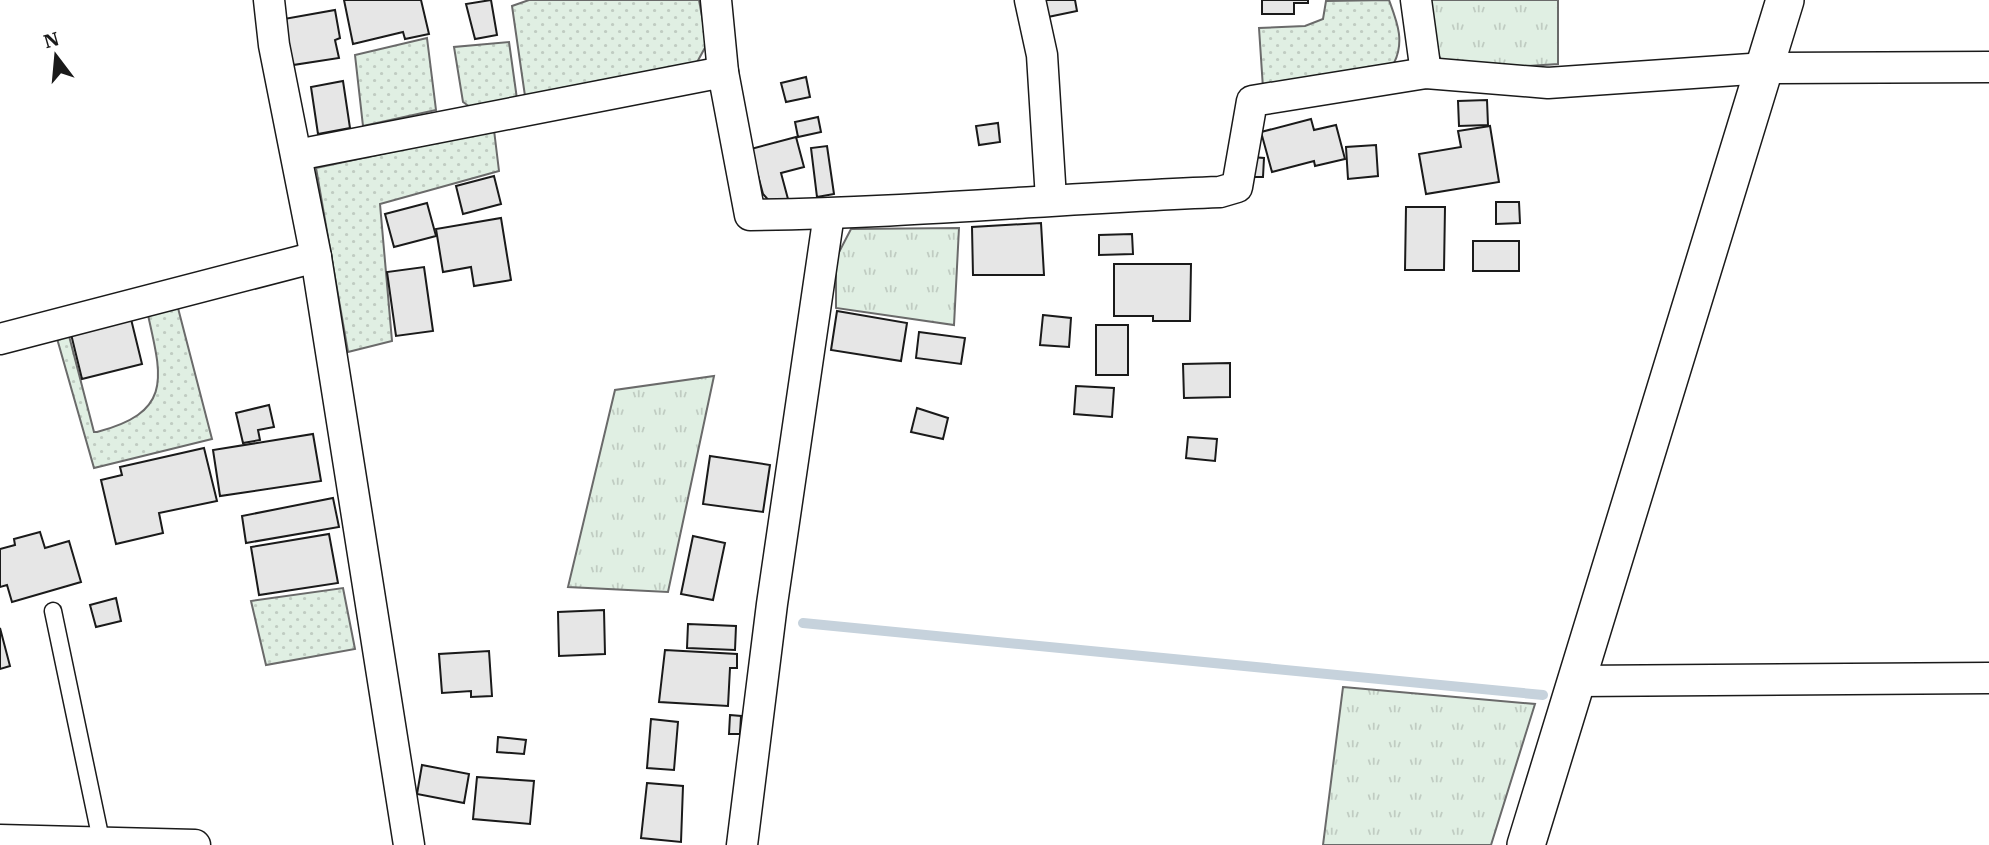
<svg xmlns="http://www.w3.org/2000/svg" width="1989" height="845" viewBox="0 0 1989 845" font-family="'IBM Plex Serif',serif">
	<style>
		.grass { fill: url(#grass-tufts); stroke: #6a6a6a; stroke-width: 2 }
		.garden { fill: url(#garden-dots); stroke: #6a6a6a; stroke-width: 2 }
		.lines { fill: none; stroke-linecap: round; stroke-linejoin: round }
		.stream { stroke: #c6d2dc; stroke-width: 10 }
		.building { fill: #e6e6e6; stroke: #1a1a1a; stroke-width: 2 }
		.service-casing { stroke: #1a1a1a; stroke-width: 19 }
		.minor-casing { stroke: #1a1a1a; stroke-width: 33 }
		.tertiary-casing { stroke: #1a1a1a; stroke-width: 40 }
		.service { stroke: #fff; stroke-width: 16 }
		.minor { stroke: #fff; stroke-width: 30 }
		.tertiary { stroke: #fff; stroke-width: 37 }
	</style>
	<defs>
		<pattern id="grass-tufts" width="24" height="20" patternUnits="userSpaceOnUse" patternTransform="scale(1.75)"><rect width="24" height="20" fill="#e0efe3"/><path d="M3 7l-1-3M5 7V3M7 7l1-3M15 17l-1-3M17 17v-4M19 17l1-3" fill="none" stroke="#c0ccc2"/></pattern>
		<pattern id="garden-dots" width="8" height="8" patternUnits="userSpaceOnUse" patternTransform="scale(1.75)"><rect width="8" height="8" fill="#e0efe3"/><path d="M2 2h.1M6 6h.1" fill="none" stroke="#c0ccc2" stroke-width="1.8" stroke-linecap="round"/></pattern>
	</defs>
	<rect width="100%" height="100%" fill="#fff"/>
	<g class="grass">
		<path d="M1428,0H1558V64L1513,67L1441,60L1433,44Z"/>
		<path d="M959,228L954,325L836,308V258L851,229Z"/>
		<path d="M714,376L668,592L568,587L615,390Z"/>
		<path d="M1343,687L1535,704L1491,845H1323Z"/>
	</g>
	<g class="garden">
		<path d="M529,0H699L707,44L696,64L525,96L512,6Z"/>
		<path d="M1389,0C1397,22 1405,41 1394,63L1263,88L1259,28L1305,26L1323,19L1326,1Z"/>
		<path d="M427,38L436,110L363,126L355,55Z"/>
		<path d="M509,42L517,99L470,107L463,102L454,47Z"/>
		<path d="M494,130L499,171L380,204L392,341L348,352L316,168Z"/>
		<path d="M178,308L212,439L94,468L56,335L68,332L94,432H97C173,412 162,378 148,315Z"/>
		<path d="M343,588L355,649L266,665L251,601Z"/>
	</g>
	<g class="lines">
		<path class="stream" d="M803,623L1543,695"/>
	</g>
	<g class="building">
		<path d="M344,0H421L429,34L405,39L403,32L353,44Z"/>
		<path d="M491,0L497,35L475,39L466,4Z"/>
		<path d="M1039,0H1075L1077,11L1043,18Z"/>
		<path d="M1262,0H1308V3H1294V14H1262Z"/>
		<path d="M335,10L340,38L335,40L339,58L293,65L284,19Z"/>
		<path d="M806,77L810,97L786,102L781,83Z"/>
		<path d="M343,81L350,128L318,134L311,87Z"/>
		<path d="M1487,100L1488,125L1459,126L1458,101Z"/>
		<path d="M818,117L821,132L798,137L795,122Z"/>
		<path d="M1311,119L1314,130L1336,125L1345,159L1315,166L1314,161L1272,172L1261,132Z"/>
		<path d="M998,123L1000,142L979,145L976,126Z"/>
		<path d="M1490,126L1499,182L1426,194L1419,154L1461,147L1458,131Z"/>
		<path d="M796,137L804,167L781,173L788,199L771,203L763,194L751,149Z"/>
		<path d="M1376,145L1378,176L1348,179L1346,147Z"/>
		<path d="M827,146L834,194L817,197L811,148Z"/>
		<path d="M1252,157L1264,158L1263,177H1251Z"/>
		<path d="M494,176L501,204L463,214L456,186Z"/>
		<path d="M1496,202H1519L1520,223L1496,224Z"/>
		<path d="M427,203L436,236L394,247L385,214Z"/>
		<path d="M1406,207H1445L1444,270H1405Z"/>
		<path d="M501,218L511,280L474,286L471,267L443,272L436,229Z"/>
		<path d="M1041,223L1044,275H973L972,227Z"/>
		<path d="M1132,234L1133,254L1099,255V235Z"/>
		<rect x="1473" y="241" width="46" height="30"/>
		<path d="M1114,264H1191L1190,321H1153V316H1114Z"/>
		<path d="M424,267L433,331L396,336L387,272Z"/>
		<path d="M837,311L907,323L901,361L831,350Z"/>
		<path d="M1043,315L1071,318L1069,347L1040,345Z"/>
		<path d="M131,319L142,364L82,379L71,334Z"/>
		<rect x="1096" y="325" width="32" height="50"/>
		<path d="M919,332L965,338L961,364L916,358Z"/>
		<path d="M1230,363V397L1184,398L1183,364Z"/>
		<path d="M1076,386L1114,388L1112,417L1074,414Z"/>
		<path d="M269,405L274,427L258,430L260,440L243,443L236,413Z"/>
		<path d="M917,408L948,418L943,439L911,432Z"/>
		<path d="M313,434L321,481L220,496L213,450Z"/>
		<path d="M1188,437L1217,439L1215,461L1186,458Z"/>
		<path d="M204,448L217,501L159,513L163,533L116,544L101,480L122,475L120,467Z"/>
		<path d="M710,456L770,465L763,512L703,504Z"/>
		<path d="M333,498L339,527L246,543L242,516Z"/>
		<path d="M40,532L45,548L69,541L81,582L12,602L7,585L0,587V549L15,545L14,539Z"/>
		<path d="M329,534L338,583L259,595L251,547Z"/>
		<path d="M693,536L725,543L713,600L681,594Z"/>
		<path d="M116,598L121,621L96,627L90,605Z"/>
		<path d="M604,610L605,654L559,656L558,612Z"/>
		<path d="M688,624L736,626L735,650L687,648Z"/>
		<path d="M0,628L10,666L0,669Z"/>
		<path d="M665,650L737,654V668H730L728,706L659,702Z"/>
		<path d="M489,651L492,696L471,697V691L442,693L439,654Z"/>
		<path d="M730,715L741,716L740,734H729Z"/>
		<path d="M651,719L678,722L674,770L647,768Z"/>
		<path d="M498,737L526,740L524,754L497,752Z"/>
		<path d="M422,765L469,774L464,803L417,794Z"/>
		<path d="M477,777L534,781L530,824L473,819Z"/>
		<path d="M647,783L683,786L681,842L641,838Z"/>
	</g>
	<g class="lines">
		<defs>
			<path id="service" d="M53,611L101,840"/>
			<g id="minor">
				<path d="M269,0L274,45L316,257L409,845"/>
				<path d="M716,0L723,72"/>
				<path d="M1030,0L1042,55L1051,199"/>
				<path d="M1416,0L1426,73"/>
				<path d="M297,155L723,72L750,215C907,213 1063,198 1220,192L1237,187L1252,101L1426,73L1548,83L1765,68L1989,67"/>
				<path d="M0,339L316,257"/>
				<path d="M1576,681L1989,678"/>
				<path d="M0,840L195,845"/>
				<path d="M742,845L772,604L829,214"/>
			</g>
			<path id="tertiary" d="M1526,845L1785,0"/>
		</defs>
		<use href="#service" class="service-casing"/>
		<use href="#minor" class="minor-casing"/>
		<use href="#tertiary" class="tertiary-casing"/>
		<use href="#service" class="service"/>
		<use href="#minor" class="minor"/>
		<use href="#tertiary" class="tertiary"/>
	</g>
	<g transform="translate(56 56) rotate(344)" stroke="#ffffff" stroke-width="5" paint-order="stroke">
	<path d="M0-5L12 26L0 18L-12 26Z" fill="#1a1a1a"/>
	<text y="-10" font-size="19" font-weight="bold" text-anchor="middle" fill="#1a1a1a">N</text>
	</g>
</svg>
